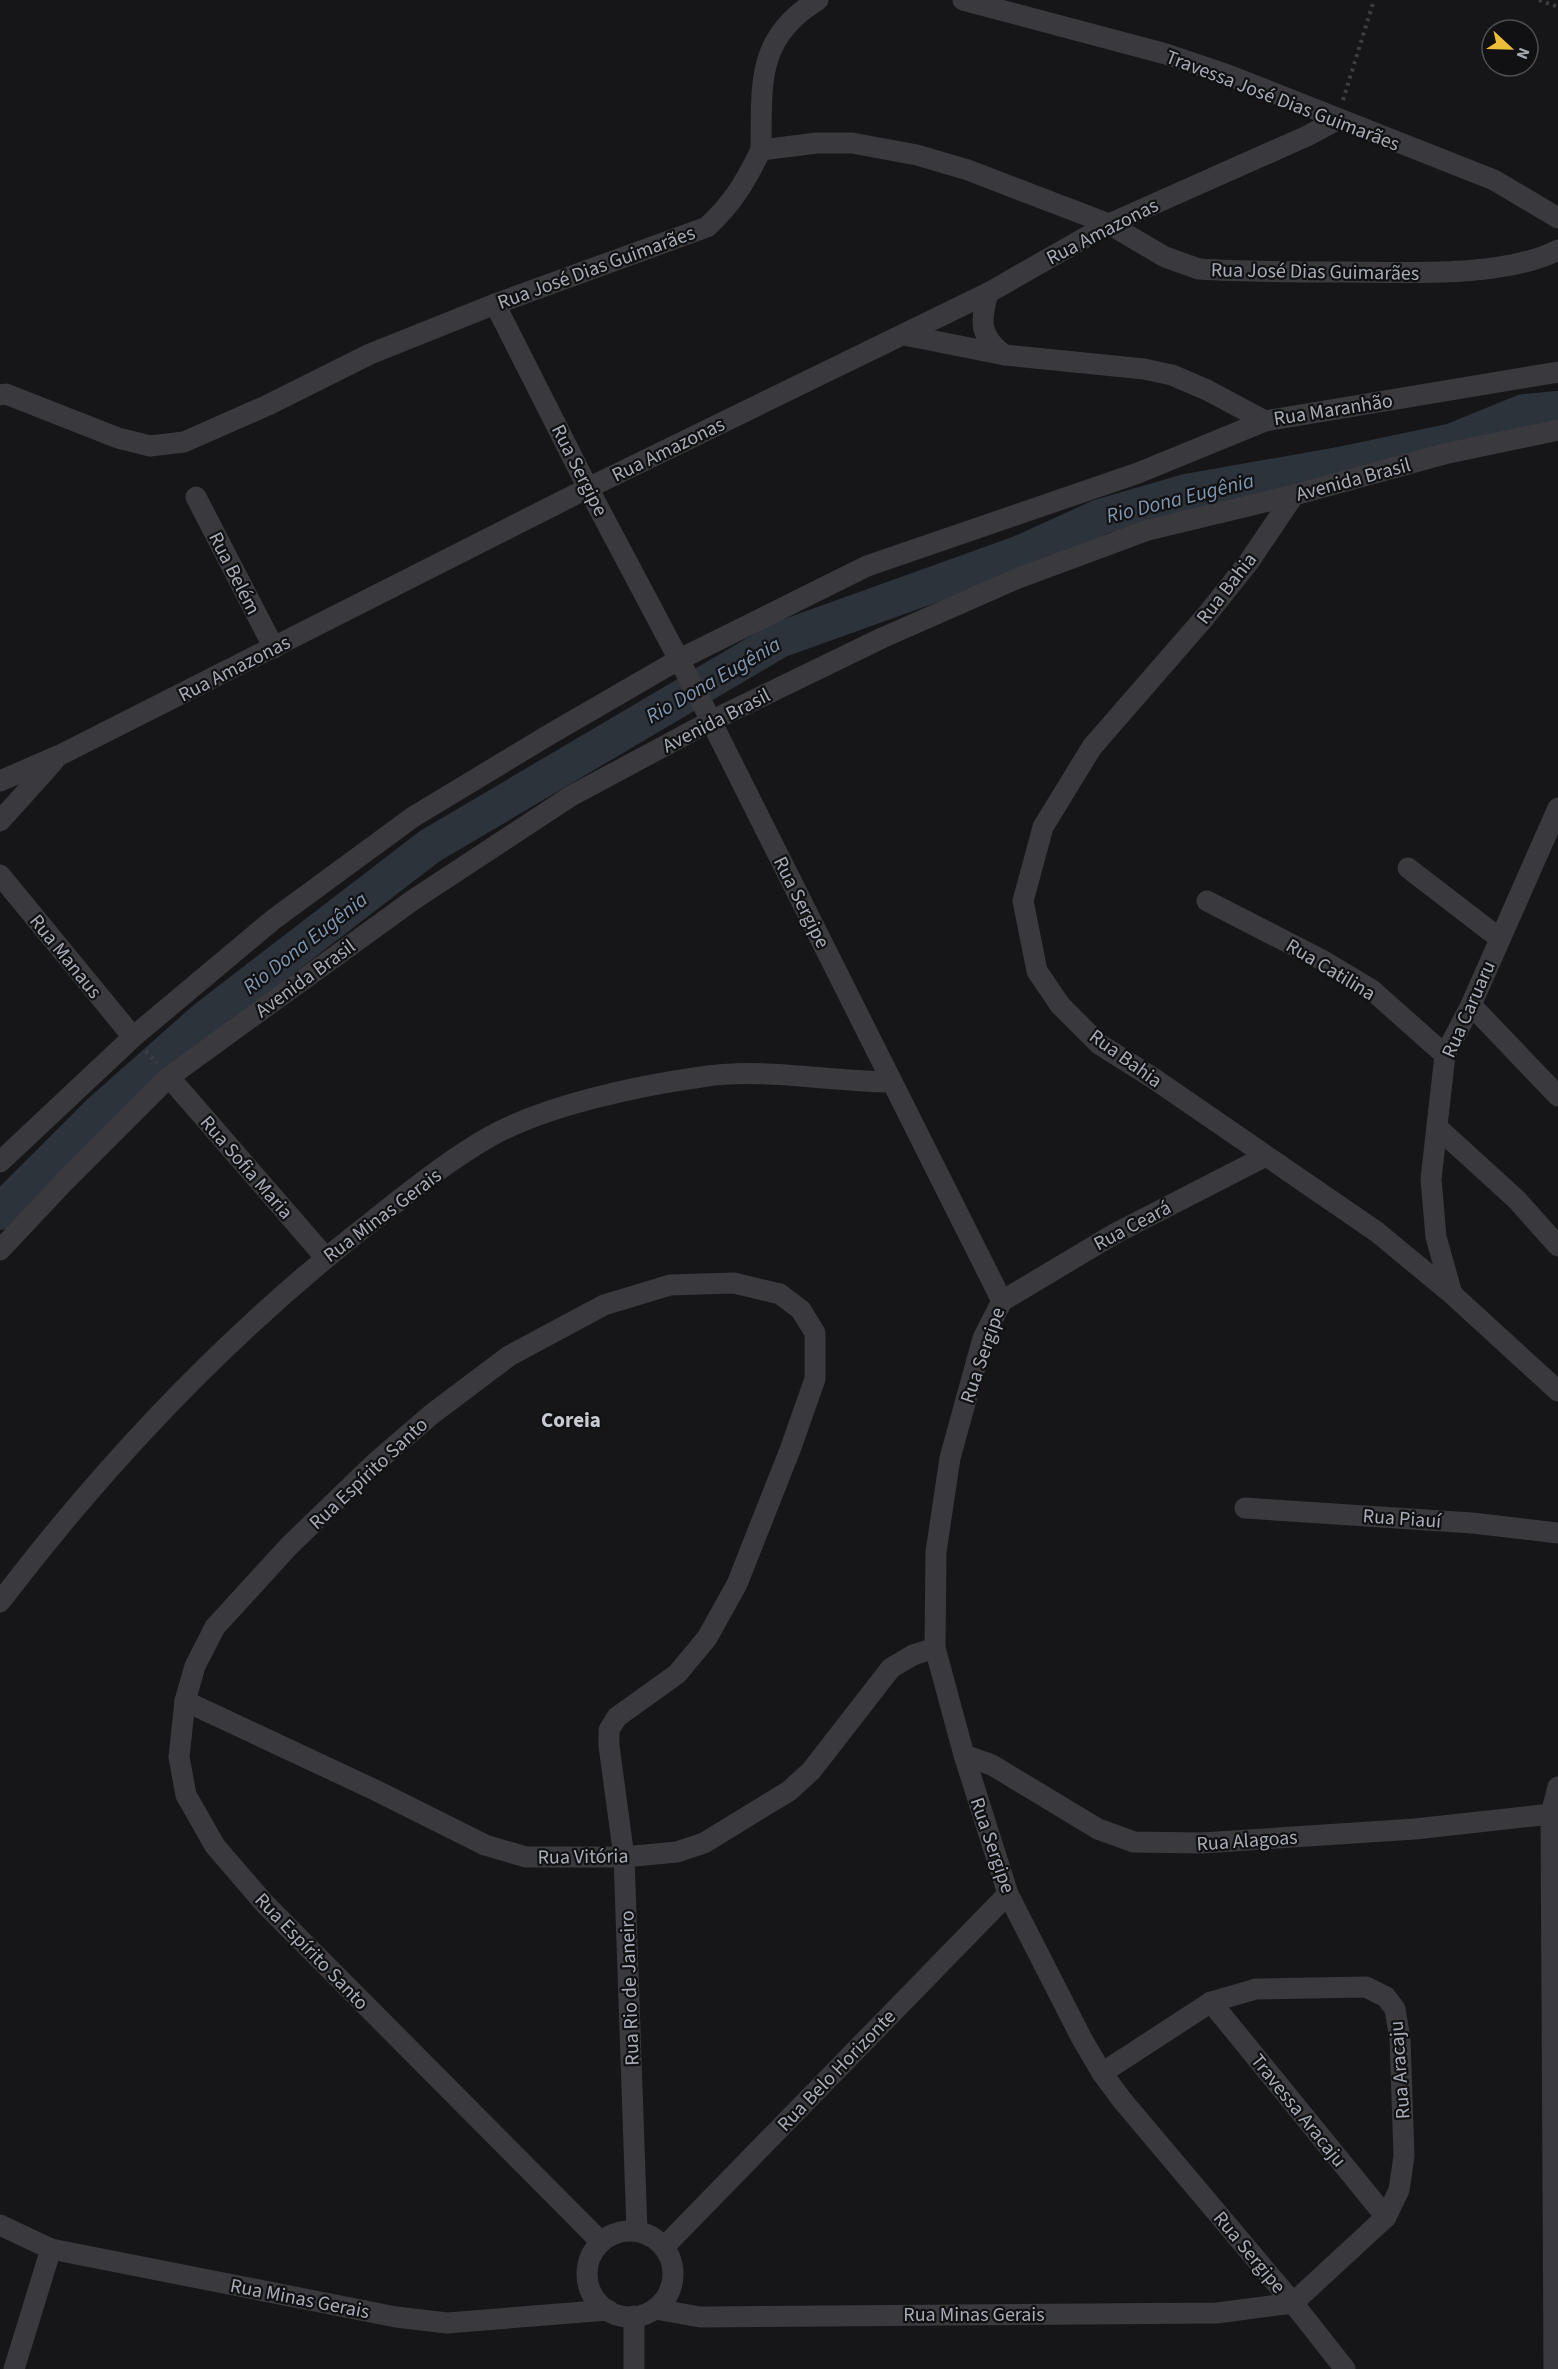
<svg xmlns="http://www.w3.org/2000/svg" width="1558" height="2369" viewBox="0 0 1558 2369" font-family="'Source Sans 3',sans-serif">
	<style>
		.lines { fill: none; stroke-linecap: round; stroke-linejoin: round }
		.river { stroke: #2c333b; stroke-width: 36 }
		.path { stroke: #3d3e43; stroke-width: 4; stroke-dasharray: 3 4.5; stroke-linecap: butt }
		.minor { stroke: #39393e; stroke-width: 21 }
		.labels { text-anchor: middle; stroke-width: 4.5; stroke-linejoin: round; paint-order: stroke }
		.street-label { font-size: 20px; fill: #a8acb7; stroke: #111113 }
		.water-label { font-size: 21px; font-style: italic; fill: #8097b1; stroke: #111113 }
		.neighbourhood-label { font-size: 21px; font-weight: bold; fill: #c9cbd3; stroke: #111113 }
	</style>
	<rect width="100%" height="100%" fill="#161618"/>
	<g class="lines">
		<path class="river" d="M0,1212L99,1113L205,1019L430,846L779,640L1021,553L1100,517L1186,492L1339,465L1453,441L1524,412L1558,409"/>
		<g class="path">
			<path d="M1539,0L1558,7"/>
			<path d="M1343,100L1374,0"/>
			<path d="M146,1051L157,1063"/>
		</g>
		<g class="minor">
			<path d="M963,0L1166,54L1228,75L1494,180L1558,218"/>
			<path d="M761,150C762,85 755,38 818,0"/>
			<path d="M988,293C980,321 979,336 1004,355"/>
			<path d="M495,304L588,488L702,703L1002,1301"/>
			<path d="M904,335L1005,355L1144,369L1172,375L1207,390L1265,421L1558,372"/>
			<path d="M0,395L6,394L118,438L150,446L184,442L268,405L370,354L495,304L707,227C734,202 745,182 761,150L817,143H852L917,155L968,170L1109,224L1165,257L1199,269C1247,272 1296,272 1345,272C1406,272 1503,278 1558,250"/>
			<path d="M1294,495L1248,563L1205,617L1092,747L1043,827L1023,901L1037,971L1060,1005L1099,1044L1153,1078L1377,1232L1452,1294L1558,1391"/>
			<path d="M196,497L274,648"/>
			<path d="M0,781L60,755L588,488L988,293L1109,224L1307,136L1337,120"/>
			<path d="M0,821L54,761"/>
			<path d="M1408,868L1499,938"/>
			<path d="M0,875L133,1037"/>
			<path d="M1207,901L1322,960L1372,990L1445,1055"/>
			<path d="M1471,1005L1558,1096"/>
			<path d="M169,1077L325,1257"/>
			<path d="M1437,1127L1517,1200L1558,1246"/>
			<path d="M0,1162L133,1037L274,919L413,817L547,736L678,660L867,566L1138,473L1265,421"/>
			<path d="M0,1250L62,1184L169,1077L413,900L571,796L711,721L882,638L1016,579L1148,530L1294,495L1444,454L1558,430"/>
			<path d="M1452,1294L1436,1237L1431,1179L1445,1055L1471,1005L1558,808"/>
			<path d="M1002,1301L983,1338L950,1458L936,1552L935,1648L964,1755L1008,1894L1082,2039L1102,2073L1122,2100L1293,2303L1345,2369"/>
			<path d="M1002,1301L1116,1233L1266,1156"/>
			<path d="M1245,1508L1472,1523L1558,1533"/>
			<path d="M0,1602C108,1460 234,1328 375,1219C412,1190 450,1159 491,1136C547,1105 637,1086 701,1077C764,1067 829,1082 892,1082"/>
			<path d="M185,1701L375,1790L485,1845L526,1857H624L677,1852L704,1843L789,1791L811,1771L891,1668L913,1655L935,1648"/>
			<path d="M964,1755L992,1765L1098,1829L1134,1842L1202,1843L1415,1829L1551,1814"/>
			<path d="M1211,2002L1386,2217"/>
			<path d="M0,2225L51,2249L396,2317L447,2323L608,2310"/>
			<circle cx="630" cy="2274" r="43"/>
			<path d="M601,2242L265,1904L215,1846L186,1795L179,1757L185,1701L195,1666L215,1627L289,1546L375,1463L432,1414L509,1356L604,1305L670,1285L734,1283L780,1294L801,1310L815,1333V1379L790,1450L737,1584L707,1638L677,1674L617,1717L609,1730V1746L624,1857L637,2231"/>
			<path d="M664,2247L1008,1894"/>
			<path d="M655,2309L700,2317L1217,2313L1293,2303L1386,2217L1399,2190L1404,2156L1400,2039L1395,2009L1386,1997L1366,1987L1256,1989L1211,2002L1102,2073"/>
			<path d="M634,2316V2369"/>
			<path d="M14,2369L51,2249"/>
			<path d="M1554,2369L1551,1814L1558,1787"/>
		</g>
	</g>
	<g class="labels">
		<g class="street-label">
			<text transform="translate(1283 100) rotate(21)" y="7">Travessa José Dias Guimarães</text>
			<text transform="translate(1102 231) rotate(-27)" y="7">Rua Amazonas</text>
			<text transform="translate(596 267) rotate(-20)" y="7">Rua José Dias Guimarães</text>
			<text transform="translate(1315 271) rotate(1)" y="7">Rua José Dias Guimarães</text>
			<text transform="translate(1333 409) rotate(-9)" y="7">Rua Maranhão</text>
			<text transform="translate(668 449) rotate(-26)" y="7">Rua Amazonas</text>
			<text transform="translate(580 470) rotate(63)" y="7">Rua Sergipe</text>
			<text transform="translate(1353 479) rotate(-15)" y="7">Avenida Brasil</text>
			<text transform="translate(235 573) rotate(63)" y="7">Rua Belém</text>
			<text transform="translate(1226 588) rotate(-52)" y="7">Rua Bahia</text>
			<text transform="translate(234 668) rotate(-27)" y="7">Rua Amazonas</text>
			<text transform="translate(716 720) rotate(-27)" y="7">Avenida Brasil</text>
			<text transform="translate(802 902) rotate(63)" y="7">Rua Sergipe</text>
			<text transform="translate(66 956) rotate(51)" y="7">Rua Manaus</text>
			<text transform="translate(1331 969) rotate(31)" y="7">Rua Catilina</text>
			<text transform="translate(305 978) rotate(-36)" y="7">Avenida Brasil</text>
			<text transform="translate(1468 1009) rotate(-66)" y="7">Rua Caruaru</text>
			<text transform="translate(1126 1058) rotate(36)" y="7">Rua Bahia</text>
			<text transform="translate(247 1167) rotate(49)" y="7">Rua Sofia Maria</text>
			<text transform="translate(382 1215) rotate(-37)" y="7">Rua Minas Gerais</text>
			<text transform="translate(1132 1225) rotate(-28)" y="7">Rua Ceará</text>
			<text transform="translate(982 1355) rotate(-71)" y="7">Rua Sergipe</text>
			<text transform="translate(368 1473) rotate(-43)" y="7">Rua Espírito Santo</text>
			<text transform="translate(1402 1518) rotate(4)" y="7">Rua Piauí</text>
			<text transform="translate(1247 1840) rotate(-4)" y="7">Rua Alagoas</text>
			<text transform="translate(993 1845) rotate(71)" y="7">Rua Sergipe</text>
			<text transform="translate(583 1856) rotate(-1)" y="7">Rua Vitória</text>
			<text transform="translate(312 1951) rotate(46)" y="7">Rua Espírito Santo</text>
			<text transform="translate(629 1988) rotate(-92)" y="7">Rua Rio de Janeiro</text>
			<text transform="translate(836 2070) rotate(-46)" y="7">Rua Belo Horizonte</text>
			<text transform="translate(1399 2070) rotate(-94)" y="7">Rua Aracaju</text>
			<text transform="translate(1299 2110) rotate(51)" y="7">Travessa Aracaju</text>
			<text transform="translate(1250 2252) rotate(50)" y="7">Rua Sergipe</text>
			<text transform="translate(300 2298) rotate(11)" y="7">Rua Minas Gerais</text>
			<text x="974" y="2321">Rua Minas Gerais</text>
		</g>
		<g class="water-label">
			<text transform="translate(1180 498) rotate(-14)" y="7">Rio Dona Eugênia</text>
			<text transform="translate(713 680) rotate(-30)" y="7">Rio Dona Eugênia</text>
			<text transform="translate(305 943) rotate(-38)" y="7">Rio Dona Eugênia</text>
		</g>
		<g class="neighbourhood-label">
			<text x="571" y="1427">Coreia</text>
		</g>
	</g>
	<g transform="translate(1510 48) rotate(112)"><circle r="28" fill="#111113" stroke="#4d4f55" stroke-width="1.5"/>
	<path d="M0-4.5L10 22L0 15L-10 22Z" fill="#edbd38"/>
	<text y="-9" font-size="16" font-weight="bold" text-anchor="middle" fill="#a8acb7">N</text>
	</g>
</svg>
